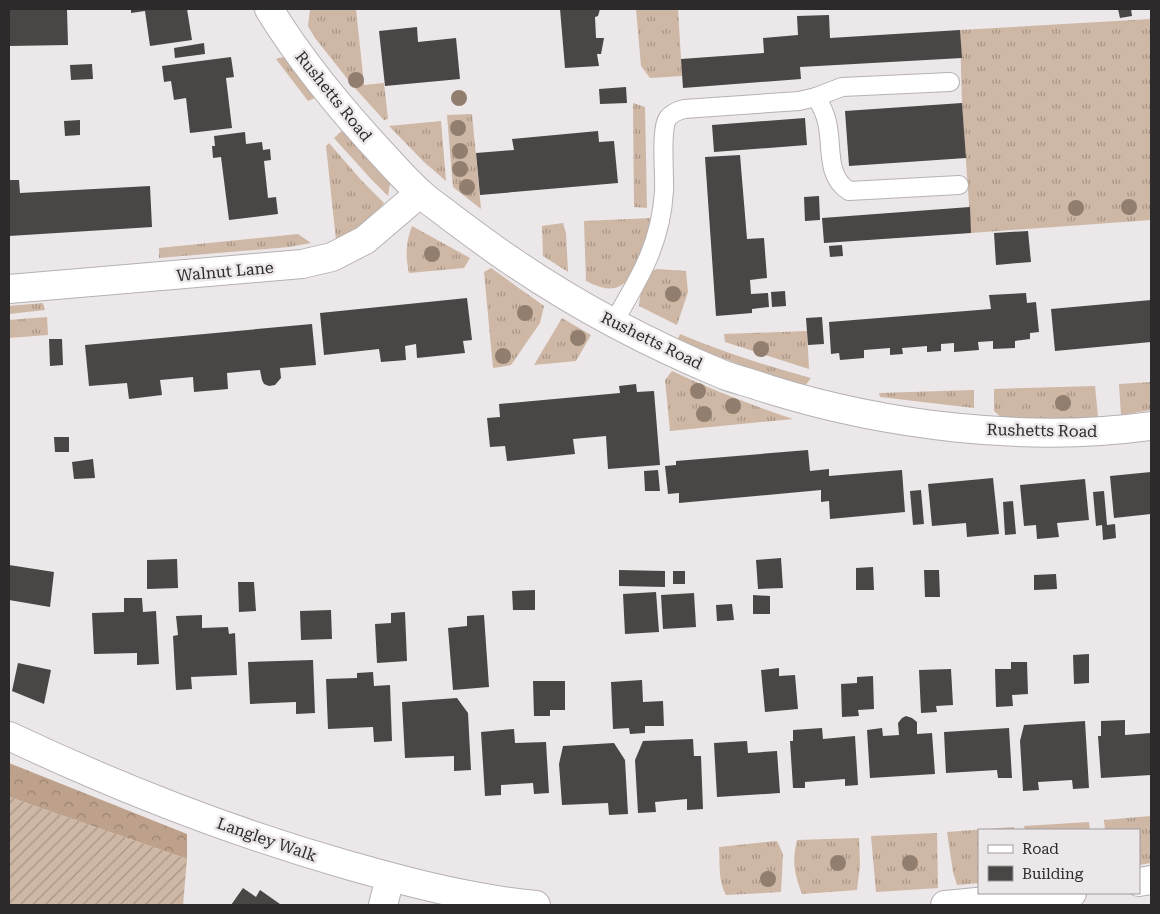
<svg xmlns="http://www.w3.org/2000/svg" width="1160" height="914" viewBox="0 0 1160 914" font-family="'Roboto Serif',serif">
	<style>
		.grass { fill: url(#grass-tufts) }
		.forest { fill: url(#forest-crowns) }
		.garden { fill: url(#garden-furrows) }
		.building { fill: #4a4645 }
		.lines { fill: none; stroke-linecap: round; stroke-linejoin: round }
		.service-casing { stroke: #b6b1b3; stroke-width: 20 }
		.minor-casing { stroke: #b6b1b3; stroke-width: 30 }
		.service { stroke: #fff; stroke-width: 18 }
		.minor { stroke: #fff; stroke-width: 28 }
		.tree { fill: #917e6e }
		.labels { text-anchor: middle; stroke-width: 5; stroke-linejoin: round; paint-order: stroke }
		.street-label { font-size: 16px; fill: #2c2a2b; stroke: #ece7e9 }
	</style>
	<defs>
		<pattern id="grass-tufts" width="24" height="20" patternUnits="userSpaceOnUse" patternTransform="scale(1.25)"><rect width="24" height="20" fill="#ceb7a4"/><path d="M3 7l-1-3M5 7V3M7 7l1-3M15 17l-1-3M17 17v-4M19 17l1-3" fill="none" stroke="#a79586"/></pattern>
		<pattern id="forest-crowns" width="20" height="18" patternUnits="userSpaceOnUse" patternTransform="scale(1.25)"><rect width="20" height="18" fill="#bea18a"/><path d="M2 6a3 3 0 1 1 6 0M12 15a3 3 0 1 1 6 0" fill="none" stroke="#9b8371"/></pattern>
		<pattern id="garden-furrows" width="10" height="10" patternUnits="userSpaceOnUse" patternTransform="scale(1.25)"><rect width="10" height="10" fill="#ceb7a4"/><path d="M-1 1l2-2M0 10L10 0M9 11l2-2" fill="none" stroke="#a79586"/></pattern>
	</defs>
	<rect width="100%" height="100%" fill="#ece7e9"/>
	<g class="grass">
		<path d="M310,9H356L364,85L384,83L388,119L384,120L353,86L315,38L308,26Z"/>
		<path d="M636,9H678L682,76L650,78L641,66Z"/>
		<path d="M1151,19V220L971,233L962,103L960,30Z"/>
		<path d="M287,56L317,97L308,101L276,59Z"/>
		<path d="M633,103L645,107L647,208L634,207Z"/>
		<path d="M472,114L481,209L453,187L447,115Z"/>
		<path d="M441,121L446,181L424,162L389,126Z"/>
		<path d="M344,129L388,177L390,184L388,196L371,179L334,138Z"/>
		<path d="M329,143L362,181L384,203C369,224 359,229 336,240L326,146Z"/>
		<path d="M652,218C648,235 636,278 620,286C608,292 597,286 586,281L584,221Z"/>
		<path d="M563,223L566,233L568,272L543,256L542,226Z"/>
		<path d="M412,226L470,258L464,268L409,273C405,255 406,242 412,226Z"/>
		<path d="M298,234L311,243L289,247L159,258V248Z"/>
		<path d="M491,268L544,306L540,323L511,365L493,368L484,272Z"/>
		<path d="M657,269L686,271L688,292L677,325L639,306C640,293 644,274 657,269Z"/>
		<path d="M43,303L45,310L9,314V306Z"/>
		<path d="M47,317L48,335L9,338V320Z"/>
		<path d="M562,318L591,335L576,361L534,365Z"/>
		<path d="M807,331L809,369L725,342L724,334Z"/>
		<path d="M680,334C723,352 766,366 811,378L805,386L767,375L677,341Z"/>
		<path d="M672,371C712,390 751,405 793,419L670,431L665,380Z"/>
		<path d="M1151,382V410L1121,415L1119,384Z"/>
		<path d="M1095,386L1098,417L1061,420L1029,419L1001,417L994,411V389Z"/>
		<path d="M974,390V408L880,397L879,393Z"/>
		<path d="M1151,816V863L1139,865V830H1105L1104,820Z"/>
		<path d="M1089,822L1090,830H1025L1024,826Z"/>
		<path d="M1014,827V830H979V883L957,885L953,872L947,832Z"/>
		<path d="M937,833L938,888L876,892L871,836Z"/>
		<path d="M859,838L860,865L857,890L802,894C794,873 792,862 797,840Z"/>
		<path d="M777,841L783,854L781,892L726,895C718,881 720,863 719,847Z"/>
	</g>
	<path class="forest" d="M9,763L187,834V859L9,797Z"/>
	<path class="garden" d="M9,797L187,859L183,905H9Z"/>
	<g class="building">
		<path d="M9,9H67L68,45L9,46Z"/>
		<path d="M131,9H187L192,40L150,46L145,11L131,13Z"/>
		<path d="M560,9H600L598,16L595,17L596,38H604L601,54H597L599,66L565,68Z"/>
		<path d="M1118,9H1131L1132,16L1120,18Z"/>
		<path d="M829,15L830,38L960,30L962,58L800,67L801,79L683,88L681,59L764,53L763,38L798,35L797,16Z"/>
		<path d="M417,27L418,42L456,38L460,79L385,86L379,31Z"/>
		<path d="M204,43L205,54L175,58L174,48Z"/>
		<path d="M231,57L234,77L226,78L232,128L190,133L186,98L174,100L171,81L164,82L162,66Z"/>
		<path d="M92,64L93,79L71,80L70,65Z"/>
		<path d="M626,87L627,103L600,104L599,89Z"/>
		<path d="M962,103L966,158L849,166L845,111Z"/>
		<path d="M805,118L807,145L714,152L712,125Z"/>
		<path d="M80,120V135L65,136L64,121Z"/>
		<path d="M598,131L599,142L614,141L618,183L480,195L476,153L514,150L512,139Z"/>
		<path d="M245,132L246,144L262,142L263,150L270,149L271,160L264,161L268,198L276,197L278,214L229,220L221,157L213,158L212,146H215L214,136Z"/>
		<path d="M740,155L747,239L764,238L767,278L750,280L751,294L768,293L769,307L752,309V313L716,316L705,157Z"/>
		<path d="M9,180H19L20,193L150,186L152,227L9,236Z"/>
		<path d="M819,196L820,220L805,221L804,197Z"/>
		<path d="M970,207L971,233L824,243L822,218Z"/>
		<path d="M1028,231L1031,262L996,265L994,233Z"/>
		<path d="M842,245L843,256L830,257L829,246Z"/>
		<path d="M785,291L786,306L772,307L771,292Z"/>
		<path d="M1026,293L1027,303L1036,302L1039,332L1030,333V339L1015,341V348L993,349V341L978,342L979,350L954,352V343L941,344V351L927,352V346L915,347L902,348L903,354L890,355V348L864,350V358L840,360L839,353L831,354L829,322L991,309L989,295Z"/>
		<path d="M467,298L472,340L463,341L465,353L417,358L416,344L405,346L406,360L381,362L379,349L324,355L320,313Z"/>
		<path d="M1151,300V342L1055,351L1051,309Z"/>
		<path d="M822,317L824,344L808,345L806,318Z"/>
		<path d="M312,324L316,365L280,368L281,378L275,385L269,386L264,384L262,380L260,370L227,373L228,389L194,392L193,377L160,380L162,395L129,399L127,383L89,386L85,345Z"/>
		<path d="M49,339H62L63,365L50,366Z"/>
		<path d="M636,384L637,392L654,391L660,465L608,469L606,436L573,439L575,454L507,461L505,446L490,447L487,418L500,417L499,404L620,393L619,386Z"/>
		<path d="M54,437H69V452H55Z"/>
		<path d="M808,450L810,471L829,469V476L902,470L905,512L830,519L829,501L821,502V490L679,503V493L668,494L665,466L676,465V461Z"/>
		<path d="M93,459L95,478L74,479L72,462Z"/>
		<path d="M658,470L660,491H645L644,471Z"/>
		<path d="M1151,472V514L1114,518L1110,476Z"/>
		<path d="M993,478L999,534L967,537L966,523L932,526L928,484Z"/>
		<path d="M1085,479L1089,520L1057,523L1059,537L1037,539L1036,525L1024,526L1020,485Z"/>
		<path d="M921,490L924,524L913,525L910,491Z"/>
		<path d="M1104,491L1107,525L1115,524L1116,538L1103,540L1102,525L1096,526L1093,492Z"/>
		<path d="M1013,501L1016,534L1005,535L1003,502Z"/>
		<path d="M781,558L783,588L758,589L756,560Z"/>
		<path d="M177,559L178,588L147,589V560Z"/>
		<path d="M9,565L54,572L50,607L9,600Z"/>
		<path d="M873,567L874,590H856V568Z"/>
		<path d="M619,570L665,571V587L619,586Z"/>
		<path d="M924,570H939L940,597H925Z"/>
		<rect x="673" y="571" width="12" height="13"/>
		<path d="M1056,574L1057,589L1034,590V575Z"/>
		<path d="M238,582H254L256,611L239,612Z"/>
		<path d="M535,590V610H513L512,591Z"/>
		<path d="M656,592L659,632L625,634L623,594Z"/>
		<path d="M694,593L696,627L663,629L661,595Z"/>
		<path d="M753,595L770,596V614H753Z"/>
		<path d="M124,598H142L143,612L156,611L159,664L137,665V653L94,654L92,613L124,612Z"/>
		<path d="M732,604L734,620L717,621L716,605Z"/>
		<path d="M331,610L332,639L301,640L300,611Z"/>
		<path d="M405,612L407,661L377,663L375,624L391,623V613Z"/>
		<path d="M202,615V628L228,627L229,634L235,633L237,675L191,677L192,689L176,690L173,636L178,635L176,616Z"/>
		<path d="M484,615L489,687L453,690L448,628L467,626V616Z"/>
		<path d="M1089,654V683L1074,684L1073,655Z"/>
		<path d="M313,660L315,713L296,714V702L250,704L248,662Z"/>
		<path d="M1011,662H1027L1028,694L1012,695L1013,706L996,707L995,669H1011Z"/>
		<path d="M18,663L51,670L44,704L12,691Z"/>
		<path d="M779,668V676L795,675L798,709L765,712L761,670Z"/>
		<path d="M951,669L953,705L936,706L937,712L921,713L919,670Z"/>
		<path d="M373,672L374,686L390,685L392,741L374,742L373,727L328,729L326,679L357,678V673Z"/>
		<path d="M873,676L874,709L858,710L859,716L842,717L841,684L857,683V677Z"/>
		<path d="M642,680L643,702L663,701L664,726H645V733L630,734L629,728L613,729L611,682Z"/>
		<path d="M533,681H565V710H550V716H534Z"/>
		<path d="M457,698L468,713L471,770L454,771V756L405,758L402,702Z"/>
		<path d="M906,716L912,718L917,722V734L932,733L935,774L870,778L867,730L882,728L883,736L899,735L898,723L902,718Z"/>
		<path d="M1125,720V735L1151,733V775L1101,778L1098,736H1101V721Z"/>
		<path d="M1085,721L1089,788L1073,789L1072,780L1038,782L1039,790L1023,791L1020,741L1024,725Z"/>
		<path d="M822,728L823,739L855,736L858,785L845,786V779L805,782V788H793L790,741H793V730Z"/>
		<path d="M1009,728L1012,778H998L997,770L946,773L944,732Z"/>
		<path d="M514,729L515,743L546,742L549,793L534,794L533,783L501,785V795L485,796L481,732Z"/>
		<path d="M693,739L694,756H701L703,809L687,810V799L655,802L656,812L638,813L635,760L643,741Z"/>
		<path d="M747,741L748,753L777,751L780,793L717,797L714,743Z"/>
		<path d="M614,743L625,760L628,814L609,815L608,803L562,805L559,764L563,746Z"/>
		<path d="M243,888L256,897L260,890L280,904L279,905H231Z"/>
	</g>
	<g class="lines">
		<defs>
			<g id="service">
				<path d="M816,97C821,105 825,113 827,122C833,146 825,176 849,191L959,185"/>
				<path d="M613,323C639,279 661,244 664,191C665,176 660,129 668,118C672,113 677,111 684,109L799,101L816,97L842,87L950,82"/>
			</g>
			<g id="minor">
				<path d="M269,9C302,63 343,112 387,159C397,170 408,182 419,192C428,201 438,207 448,215C468,230 489,246 510,260C577,306 649,344 724,375C738,380 754,384 768,389C886,426 1028,443 1151,426"/>
				<path d="M9,289L302,264L332,257L365,240L420,193"/>
				<path d="M9,736C117,787 229,831 344,864C407,882 471,899 536,905"/>
				<path d="M1139,882L1151,880"/>
				<path d="M383,905L390,878"/>
				<path d="M945,905L1072,893"/>
			</g>
		</defs>
		<use href="#service" class="service-casing"/>
		<use href="#minor" class="minor-casing"/>
		<use href="#service" class="service"/>
		<use href="#minor" class="minor"/>
	</g>
	<g class="tree">
		<circle cx="356" cy="80" r="8"/>
		<circle cx="459" cy="98" r="8"/>
		<circle cx="458" cy="128" r="8"/>
		<circle cx="460" cy="151" r="8"/>
		<circle cx="460" cy="169" r="8"/>
		<circle cx="467" cy="187" r="8"/>
		<circle cx="1129" cy="207" r="8"/>
		<circle cx="1076" cy="208" r="8"/>
		<circle cx="432" cy="254" r="8"/>
		<circle cx="673" cy="294" r="8"/>
		<circle cx="525" cy="313" r="8"/>
		<circle cx="578" cy="338" r="8"/>
		<circle cx="761" cy="349" r="8"/>
		<circle cx="503" cy="356" r="8"/>
		<circle cx="698" cy="391" r="8"/>
		<circle cx="1063" cy="403" r="8"/>
		<circle cx="733" cy="406" r="8"/>
		<circle cx="704" cy="414" r="8"/>
		<circle cx="838" cy="863" r="8"/>
		<circle cx="910" cy="863" r="8"/>
		<circle cx="768" cy="879" r="8"/>
	</g>
	<g class="labels">
		<g class="street-label">
			<text transform="translate(334 96) rotate(51)" y="6">Rushetts Road</text>
			<text transform="translate(225 271) rotate(-5)" y="6">Walnut Lane</text>
			<text transform="translate(652 340) rotate(26)" y="6">Rushetts Road</text>
			<text transform="translate(1042 430) rotate(1)" y="6">Rushetts Road</text>
			<text transform="translate(267 839) rotate(19)" y="6">Langley Walk</text>
		</g>
	</g>
	<rect width="1160" height="914" fill="none" stroke="#2c2a2b" stroke-width="20"/>
	<rect x="978" y="829" width="162" height="65" fill="#ece7e9" stroke="#9f9b9d"/>
	<rect x="988" y="845" width="25" height="8" fill="#ffffff" stroke="#9f9b9d"/>
	<text x="1022" y="854" font-size="15" fill="#2c2a2b">Road</text>
	<rect x="988" y="866" width="25" height="15" fill="#4a4645" stroke="#9f9b9d"/>
	<text x="1022" y="879" font-size="15" fill="#2c2a2b">Building</text>
</svg>
